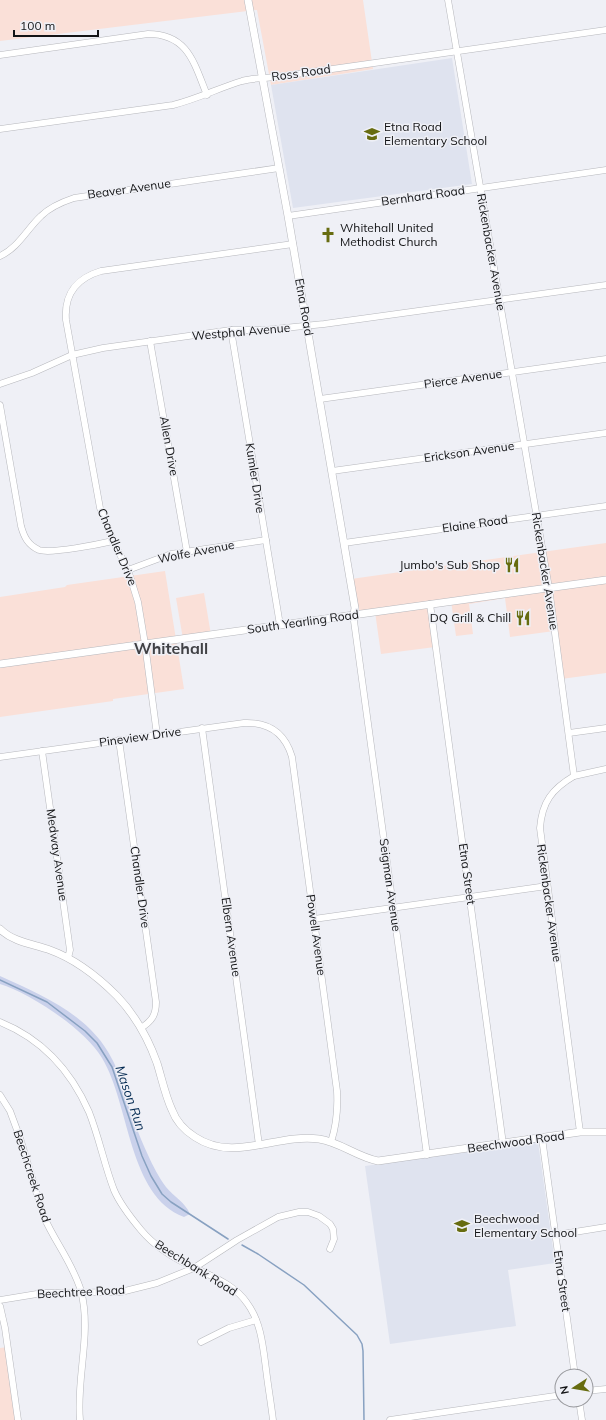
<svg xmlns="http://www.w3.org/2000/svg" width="606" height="1420" viewBox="0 0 606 1420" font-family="Mulish,sans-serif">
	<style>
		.commercial { fill: #fae0d8 }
		.built { fill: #dfe3ef }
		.green { fill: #cad1eb }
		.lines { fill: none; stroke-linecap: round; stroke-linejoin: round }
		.stream { stroke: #88a1c1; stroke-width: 1.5 }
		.minor-casing { stroke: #b6b7bc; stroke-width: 7 }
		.tertiary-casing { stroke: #b6b7bc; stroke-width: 8 }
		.minor { stroke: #fff; stroke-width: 6 }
		.tertiary { stroke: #fff; stroke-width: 7 }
		.labels { text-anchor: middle; stroke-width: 3; stroke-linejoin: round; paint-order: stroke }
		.street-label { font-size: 12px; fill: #131416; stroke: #eff0f6 }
		.poi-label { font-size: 12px; fill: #131416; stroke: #eff0f6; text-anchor: start }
		.water-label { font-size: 13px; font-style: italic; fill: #052b53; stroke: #eff0f6 }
		.district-label { font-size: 16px; font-weight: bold; fill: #404145; stroke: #eff0f6 }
	</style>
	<rect width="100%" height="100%" fill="#eff0f6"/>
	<g class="commercial">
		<path d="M0,0H363L373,69L271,85L257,10L0,41Z"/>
		<path d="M606,543V673L561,679L554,631L510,637L505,598L469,604L473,634L456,636L451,601L429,605L435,647L381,654L375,612L356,614L351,579Z"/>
		<path d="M165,571L184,689L113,699V701L0,717V597L65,587L67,585Z"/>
		<path d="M204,593L211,635L183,639L176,598Z"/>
		<path d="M8,1347L18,1420H0V1348Z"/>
	</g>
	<g class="built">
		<path d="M452,58L472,184L293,208L271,85Z"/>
		<path d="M538,1142L555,1263L508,1270L516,1326L390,1344L365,1166Z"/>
	</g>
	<path class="green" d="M0,976C42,995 90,1015 112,1059C118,1069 120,1082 124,1093C131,1114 139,1136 148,1155C153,1166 159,1178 166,1187C174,1197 185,1202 190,1214L184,1217C128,1196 130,1104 102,1058C86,1030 30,993 0,984Z"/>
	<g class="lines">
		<g class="stream">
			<path d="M0,980L47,1002L85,1031L97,1043L112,1067L142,1156L151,1176L162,1194L171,1202L228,1239"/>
			<path d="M242,1245L258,1254L304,1285L357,1335L362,1344L363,1351L364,1420"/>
		</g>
		<defs>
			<g id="minor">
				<path d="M448,0L549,588L574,776C552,789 542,802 540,828L580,1132"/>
				<path d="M0,55L148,34C188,34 194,63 207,95"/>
				<path d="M0,129L173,105C197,99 219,88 242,81C253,78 265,78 276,77L606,30"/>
				<path d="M288,216L606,170"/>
				<path d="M0,256C18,248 27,229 41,216C50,207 62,202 74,198L279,168"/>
				<path d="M231,330L280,625"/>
				<path d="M150,341L187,552"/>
				<path d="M0,384L32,373L72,355L103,348L231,330H264L324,324L606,285"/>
				<path d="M320,399L606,359"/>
				<path d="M0,405L21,526C24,537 28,545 39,550C51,554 100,544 113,541"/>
				<path d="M332,471L606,433"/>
				<path d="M344,543L606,506"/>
				<path d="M128,570L171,554L266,540"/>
				<path d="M430,604L503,1144"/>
				<path d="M354,615V621L427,1155"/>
				<path d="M202,728L259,1145"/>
				<path d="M569,733L606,728"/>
				<path d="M157,735L145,644L138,602L128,570L113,541L100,508L66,320C64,294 77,278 101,271L293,244"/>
				<path d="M119,740L156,1002C156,1015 152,1021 141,1028"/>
				<path d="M42,751L70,950L68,958"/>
				<path d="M0,757L244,723C269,722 285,733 292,757L337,1091C338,1109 337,1124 331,1142"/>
				<path d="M574,776L606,769"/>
				<path d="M314,919L547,886"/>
				<path d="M0,1022C42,1039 71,1071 89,1112C99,1137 104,1164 114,1190C120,1204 131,1218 141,1230C155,1247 175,1259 195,1268C213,1277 235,1285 247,1303C261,1322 263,1346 266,1369C268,1386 271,1403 273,1420"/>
				<path d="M0,1095L10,1111L20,1138L44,1217C55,1242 73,1264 81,1291C92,1333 76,1378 80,1420"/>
				<path d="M542,1138L575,1376"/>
				<path d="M556,1235L606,1227"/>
				<path d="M0,1300L43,1293L121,1292L157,1283L194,1268L237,1240L278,1217L299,1212H308L319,1216L330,1224L333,1229L334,1239L330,1249"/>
				<path d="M0,1306L5,1328L18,1420"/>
				<path d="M201,1342L229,1328L256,1320"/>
				<path d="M586,1391L606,1389"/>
				<path d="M579,1400L582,1420"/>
				<path d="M390,1420L562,1395"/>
			</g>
			<g id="tertiary">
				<path d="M248,0L288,216L355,608L354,615"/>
				<path d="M0,664L606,580"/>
				<path d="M0,929C13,942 33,944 50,950C75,959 98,977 117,996C135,1015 148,1038 157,1063C162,1079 165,1095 172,1110C176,1121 184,1130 195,1137C234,1163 277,1133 319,1139C340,1142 357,1157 378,1161L580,1132H606"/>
			</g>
		</defs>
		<use href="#minor" class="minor-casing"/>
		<use href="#tertiary" class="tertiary-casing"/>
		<use href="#minor" class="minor"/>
		<use href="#tertiary" class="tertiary"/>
	</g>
	<defs>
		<symbol id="school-bare" viewBox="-9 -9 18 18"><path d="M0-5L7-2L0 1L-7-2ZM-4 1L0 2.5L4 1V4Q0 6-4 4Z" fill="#676c10" stroke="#eff0f6" stroke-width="2.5" paint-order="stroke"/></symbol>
		<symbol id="church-bare" viewBox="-9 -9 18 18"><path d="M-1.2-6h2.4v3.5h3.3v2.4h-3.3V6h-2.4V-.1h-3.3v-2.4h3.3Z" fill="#676c10" stroke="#eff0f6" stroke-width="2.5" paint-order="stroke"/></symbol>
		<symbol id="restaurant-bare" viewBox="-9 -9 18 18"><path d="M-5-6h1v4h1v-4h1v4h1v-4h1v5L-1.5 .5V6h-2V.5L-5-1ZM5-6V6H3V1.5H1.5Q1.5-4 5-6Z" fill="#676c10" stroke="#eff0f6" stroke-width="2.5" paint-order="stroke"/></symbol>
	</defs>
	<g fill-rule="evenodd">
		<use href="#school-bare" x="361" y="123" width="22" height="22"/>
		<use href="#church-bare" x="317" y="224" width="22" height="22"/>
		<use href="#restaurant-bare" x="501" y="554" width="22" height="22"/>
		<use href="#restaurant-bare" x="512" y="607" width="22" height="22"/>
		<use href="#school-bare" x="451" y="1215" width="22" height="22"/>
	</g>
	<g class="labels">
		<g class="street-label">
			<text transform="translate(301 73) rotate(-8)" y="4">Ross Road</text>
			<text transform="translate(129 189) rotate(-8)" y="4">Beaver Avenue</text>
			<text transform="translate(423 196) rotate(-8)" y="4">Bernhard Road</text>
			<text transform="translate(491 252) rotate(80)" y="4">Rickenbacker Avenue</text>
			<text transform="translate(304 307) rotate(80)" y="4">Etna Road</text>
			<text transform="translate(241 332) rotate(-5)" y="4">Westphal Avenue</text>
			<text transform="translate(463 379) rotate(-8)" y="4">Pierce Avenue</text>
			<text transform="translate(169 446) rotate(80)" y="4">Allen Drive</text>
			<text transform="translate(469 452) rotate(-8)" y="4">Erickson Avenue</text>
			<text transform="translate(255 478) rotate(81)" y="4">Kumler Drive</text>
			<text transform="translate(475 524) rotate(-8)" y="4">Elaine Road</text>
			<text transform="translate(117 547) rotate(67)" y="4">Chandler Drive</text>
			<text transform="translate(196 552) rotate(-11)" y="4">Wolfe Avenue</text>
			<text transform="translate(545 571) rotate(81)" y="4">Rickenbacker Avenue</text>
			<text transform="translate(303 622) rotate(-8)" y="4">South Yearling Road</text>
			<text transform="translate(140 737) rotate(-8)" y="4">Pineview Drive</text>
			<text transform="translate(57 855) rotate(82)" y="4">Medway Avenue</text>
			<text transform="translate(467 874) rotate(82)" y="4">Etna Street</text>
			<text transform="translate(390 885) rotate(82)" y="4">Seigman Avenue</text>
			<text transform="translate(140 887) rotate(82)" y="4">Chandler Drive</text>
			<text transform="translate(549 903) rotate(82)" y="4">Rickenbacker Avenue</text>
			<text transform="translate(316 935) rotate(82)" y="4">Powell Avenue</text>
			<text transform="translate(231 937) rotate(82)" y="4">Elbern Avenue</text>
			<text transform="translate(516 1142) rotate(-8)" y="4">Beechwood Road</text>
			<text transform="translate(32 1176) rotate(72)" y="4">Beechcreek Road</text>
			<text transform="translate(196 1268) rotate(32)" y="4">Beechbank Road</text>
			<text transform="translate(562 1281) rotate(82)" y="4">Etna Street</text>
			<text transform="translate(81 1292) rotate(-3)" y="4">Beechtree Road</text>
		</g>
		<g class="poi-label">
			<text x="384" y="131">Etna Road<tspan x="384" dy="14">Elementary School</tspan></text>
			<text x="340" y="232">Whitehall United<tspan x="340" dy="14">Methodist Church</tspan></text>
			<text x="500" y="569" text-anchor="end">Jumbo's Sub Shop</text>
			<text x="511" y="622" text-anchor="end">DQ Grill &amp; Chill</text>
			<text x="474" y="1223">Beechwood<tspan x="474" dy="14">Elementary School</tspan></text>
		</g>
		<g class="water-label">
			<text transform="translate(131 1098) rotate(71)" y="5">Mason Run</text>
		</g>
		<g class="district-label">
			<text x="171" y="654">Whitehall</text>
		</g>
	</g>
	<g transform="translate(574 1388) rotate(258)"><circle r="19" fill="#eff0f6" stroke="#97989c"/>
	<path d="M0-3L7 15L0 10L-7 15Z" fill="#676c10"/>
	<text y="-6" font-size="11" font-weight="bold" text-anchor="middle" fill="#131416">N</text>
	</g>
	<path d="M14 30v6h84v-6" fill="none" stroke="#131416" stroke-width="2"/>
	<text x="20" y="30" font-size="12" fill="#131416" stroke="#eff0f6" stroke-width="3" paint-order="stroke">100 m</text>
</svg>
